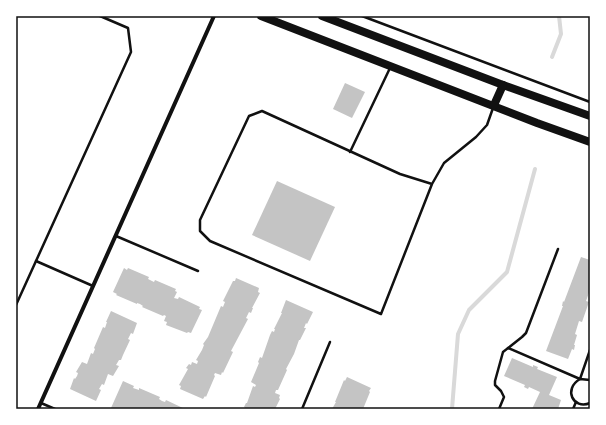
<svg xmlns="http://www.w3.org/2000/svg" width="606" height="425" viewBox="0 0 606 425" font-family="Lora,serif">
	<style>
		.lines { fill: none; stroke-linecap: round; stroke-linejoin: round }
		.stream { stroke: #d9d9d9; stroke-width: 4 }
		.building { fill: #c4c4c4 }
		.path { stroke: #111; stroke-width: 2.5 }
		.service { stroke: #111; stroke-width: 2.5 }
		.minor { stroke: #111; stroke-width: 4 }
		.primary { stroke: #111; stroke-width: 8 }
		.neatline { fill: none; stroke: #111; stroke-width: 1.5 }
	</style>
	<rect width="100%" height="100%" fill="#fff"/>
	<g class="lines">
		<g class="stream">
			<path d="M552,57L561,34L559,16"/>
			<path d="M452,409L458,334L469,310L507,272L535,169"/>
		</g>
	</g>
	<g class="building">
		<path d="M345,83L365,92L352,118L333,109Z"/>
		<path d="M277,181L335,207L310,261L252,235Z"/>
		<path d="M581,257L590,260V290L586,301L589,302L582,322L579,321L575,334L577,335L574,345H575L574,350L572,349L568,359L546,351L563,306H562L563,301L564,302Z"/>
		<path d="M124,268L127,270L128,268L149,277L148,279L154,282L155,280L176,289L175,291L177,292L174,298L178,299L179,297L200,307L199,309L202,310L191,333L188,332L187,333L166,325L167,322L164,321L166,316L164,315L163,316L142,307L143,306L140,304L137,303V304L116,295L117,294L113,292Z"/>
		<path d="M236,278L259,288L258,292L260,293L252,308H253L251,313L249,312L246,318L248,319L231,351L233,352L223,373L222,372L221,375L215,373L214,375L215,376L206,397L205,396L203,399L180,389L181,386L179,385L188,369L186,368L189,364L191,365L192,362L197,364L198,361L196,360L202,350L204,345L203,344L208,337L221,306L223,307L225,302L223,301L233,281H235Z"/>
		<path d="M286,300L313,312L307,324L306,323L304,328H306L300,340H299L294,354L286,369L287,370L278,390H276L275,393L280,395L279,398L280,399L275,409H246L244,407L246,403H247L253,386L255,387L256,385L251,382L259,363L258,362L260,357L262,358L270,335L272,331L274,332L275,329H274L282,313H281Z"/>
		<path d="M111,311L137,323L133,334L131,333L128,339L130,340L123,355L121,360H119L116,365L119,366L113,376L108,374L104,385L102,384L99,389L101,390L96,401L70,389L74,378L75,379L77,376L78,373L76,372L82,362L87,364L91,353L93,354L95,349L94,348L103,327L105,328L107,322H106Z"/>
		<path d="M512,358L533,367V365L538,367L537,369L557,377L549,395L561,400L558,409H532L540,392L529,387L528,389L524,387L525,385L504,376Z"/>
		<path d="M347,377L371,388L369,391L370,392L363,409H332L336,402H335L344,380L345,381Z"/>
		<path d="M123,381L134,386L133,388L139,390V388L160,397L159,399L162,401L165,402L166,400L185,409H114L111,408Z"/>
	</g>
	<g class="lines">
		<path class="path" d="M362,16L590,102"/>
		<g class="service">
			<path d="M350,152L390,68"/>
			<path d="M432,184L381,314L210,241L200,231V220L249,116L262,111L400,174L432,184L444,163L476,137L487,125L493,108"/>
			<path d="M116,236L198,271"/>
			<path d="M36,261L93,286"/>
			<path d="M16,305L131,52L128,28L100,16"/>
			<path d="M508,348L580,379L590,350"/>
			<path d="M590,380L580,379C563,389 573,410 590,403"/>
			<path d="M41,403L55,409"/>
			<path d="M302,409L330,342"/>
			<path d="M499,409L504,397L501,391L495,385V381L503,352L522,337L526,333L558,249"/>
			<path d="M573,409L576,402"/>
		</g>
		<path class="minor" d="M38,409L214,16"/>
		<g class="primary">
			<path d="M261,16L537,123L590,142"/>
			<path d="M322,16L503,85L590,116"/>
			<path d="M494,105L503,85"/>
		</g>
	</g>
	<rect width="606" height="425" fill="none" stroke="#ffffff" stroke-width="34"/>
	<rect x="17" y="17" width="572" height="391" class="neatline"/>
</svg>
